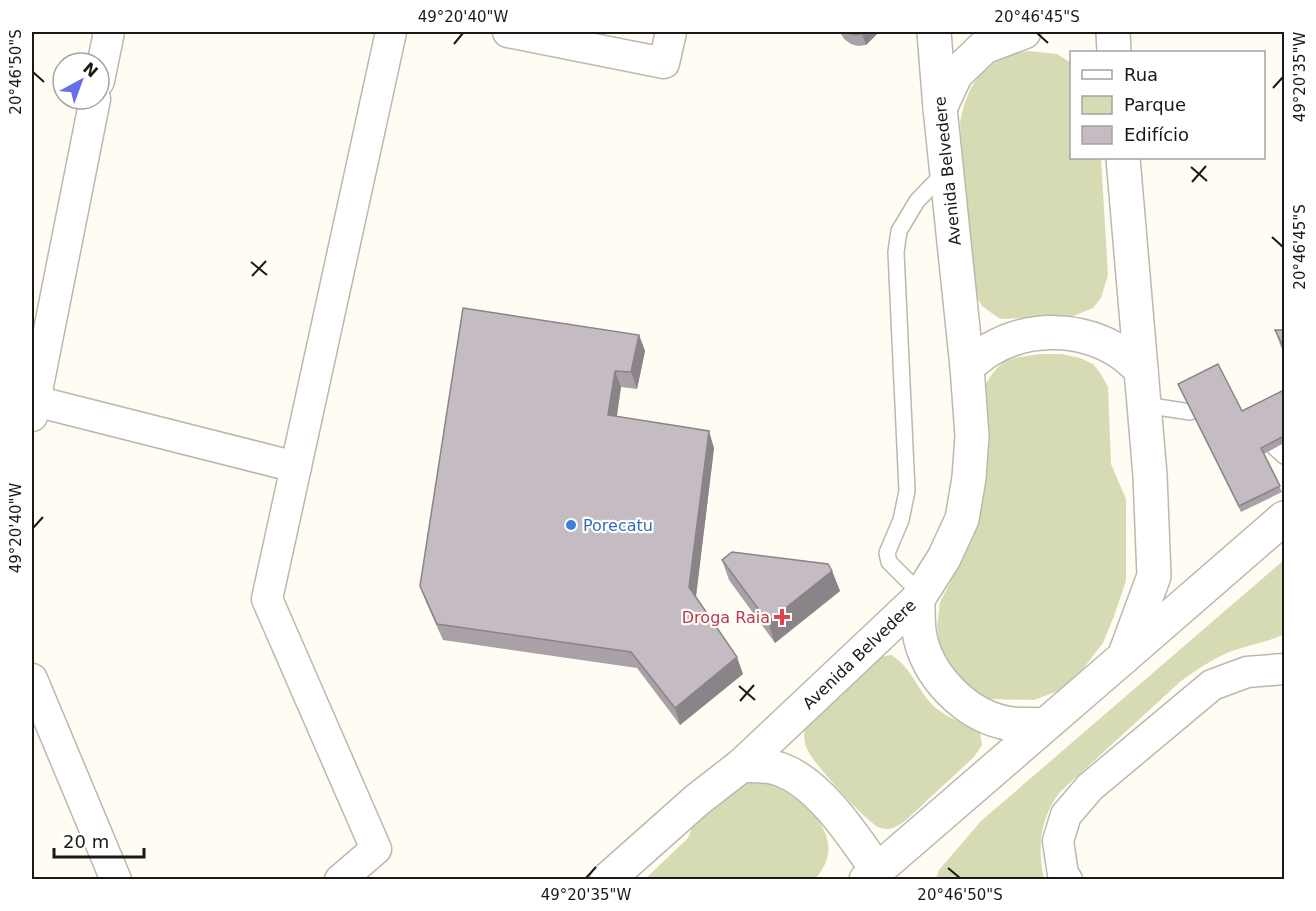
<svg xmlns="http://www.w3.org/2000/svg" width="1316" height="911" viewBox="0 0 1316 911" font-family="'DejaVu Sans',sans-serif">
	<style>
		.green { fill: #d7dbb4 }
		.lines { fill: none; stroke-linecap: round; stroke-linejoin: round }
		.service-casing { stroke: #bcb8ae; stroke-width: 18 }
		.minor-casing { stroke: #bcb8ae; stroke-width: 33 }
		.secondary-casing { stroke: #bcb8ae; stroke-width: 36 }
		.primary-casing { stroke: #bcb8ae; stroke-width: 36 }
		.service { stroke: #fff; stroke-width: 15 }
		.minor { stroke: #fff; stroke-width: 30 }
		.secondary { stroke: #fff; stroke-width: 33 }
		.primary { stroke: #fff; stroke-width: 33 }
		.wall { fill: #a9a1a7 }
		.shaded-wall { fill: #8a8388 }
		.building { fill: #c5bbc2; stroke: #8a8388; stroke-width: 1.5 }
		.ticks { fill: none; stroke: #1a1915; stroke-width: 2 }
		.shop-dot { fill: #3f7fe0; stroke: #fff; stroke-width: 2 }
		.health-dot { fill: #e0444e; stroke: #fff; stroke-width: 2 }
		.labels { text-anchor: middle; stroke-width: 4.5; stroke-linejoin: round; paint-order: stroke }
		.street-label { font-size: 16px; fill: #1a1915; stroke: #fff }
		.shop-label { font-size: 16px; fill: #366cbe; stroke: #fff; text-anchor: start }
		.health-label { font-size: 16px; fill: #be3a42; stroke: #fff; text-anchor: end }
		.neatline { fill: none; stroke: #1a1915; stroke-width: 2 }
		.ticks-label { font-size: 15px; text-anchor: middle; fill: #1a1915 }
	</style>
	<rect width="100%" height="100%" fill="#fefcf3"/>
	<g class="green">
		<path d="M1029,51L1057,54L1071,63L1072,158H1101L1108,275L1101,298L1093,308L1073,316L1000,319L982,306L972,288L960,123C967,83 986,56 1029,51Z"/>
		<path d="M1041,354H1061L1080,358L1093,364L1101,374L1108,387L1111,464L1126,499V581L1114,616L1103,643L1082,670L1058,691L1034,700L989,699L969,686L953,671L940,647L937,626L940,602L952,579L962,555L984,387C1002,356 1008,359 1041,354Z"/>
		<path d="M1284,560V634C1269,642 1252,644 1235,650C1215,657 1198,669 1181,681L1060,792C1040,818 1037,848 1044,879H936L939,870L981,821Z"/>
		<path d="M891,655C913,667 919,697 940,711C952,720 968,724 980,733L982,745L974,757L906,820C898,826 891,831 881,828C869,826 819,768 811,756C804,746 803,736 805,725L880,657Z"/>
		<path d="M740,781L789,784C813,814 848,842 815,879L644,880L688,838L694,823Z"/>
	</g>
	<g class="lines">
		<defs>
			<g id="service">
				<path d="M1145,405L1190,412"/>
				<path d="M1275,448L1284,456"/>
				<path d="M921,594L889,562L887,553L901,520L907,491L896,252L899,231L917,201L945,172"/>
			</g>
			<g id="minor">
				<path d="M508,32L664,63L671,32"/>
				<path d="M99,81L109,32"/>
				<path d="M35,401L296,467"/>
				<path d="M32,416L95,99"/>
				<path d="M32,679L116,880"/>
				<path d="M340,880L376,849L267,599L391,32"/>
				<path d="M1067,880L1063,874L1058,841L1066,815L1090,787L1212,685L1247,672L1284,669"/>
			</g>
			<path id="secondary" d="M1124,657L1284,518"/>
			<g id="primary">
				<path d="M1113,32L1114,52"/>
				<path d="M940,108L956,74L984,47L1024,32"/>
				<path d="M967,367C974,361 981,355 989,350C1029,326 1081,327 1120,352C1128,357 1135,364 1141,370"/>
				<path d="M918,599C918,609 918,621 919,631C925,675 967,718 1012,724C1022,725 1034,724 1044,725"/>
				<path d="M742,765C753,766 768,765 779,769C819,782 854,837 877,870"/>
				<path d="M607,880L697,800L742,765L918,599L944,558L962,519L969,478L972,436L967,367L940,108L934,32"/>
				<path d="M866,880L1124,657L1154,576L1150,475L1123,158"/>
			</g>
		</defs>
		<use href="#service" class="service-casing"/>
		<use href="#minor" class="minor-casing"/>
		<use href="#secondary" class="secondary-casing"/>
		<use href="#primary" class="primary-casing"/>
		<use href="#service" class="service"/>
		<use href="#minor" class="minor"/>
		<use href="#secondary" class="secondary"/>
		<use href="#primary" class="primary"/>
	</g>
	<g class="wall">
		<path d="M840,32H877V34L866,45L858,46L851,44L844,39Z"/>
		<path d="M1275,330H1284V353L1281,347Z"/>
		<path d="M639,335L645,351L637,389L621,387L617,417L714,448L696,597L743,674L680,725L637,668L443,640L426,602L420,586Z"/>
		<path d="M1178,384L1242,411L1284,390V443L1264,454L1282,492L1241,512Z"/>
		<path d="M722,560L832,571L840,591L775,643L729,580Z"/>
	</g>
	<g class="shaded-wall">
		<path d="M864,32H877V34L866,45L862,34Z"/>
		<path d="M639,335L645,351L637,389L631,372Z"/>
		<path d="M615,371L621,387L614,432L608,415Z"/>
		<path d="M709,431L714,448L695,604L689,587Z"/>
		<path d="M832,571L840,591L775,643L768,622Z"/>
		<path d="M737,657L743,674L680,725L675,708Z"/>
	</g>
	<g class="building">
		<path d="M845,32H864L862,34L854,35Z"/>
		<path d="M463,308L639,335L631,372L615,371L608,415L709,431L689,587L737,657L675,708L631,652L437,624L420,586Z"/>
		<path d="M1275,330H1284V348Z"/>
		<path d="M1218,364L1242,411L1284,390V436L1261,448L1280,486L1239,506L1178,384Z"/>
		<path d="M732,552L828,564L832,571L768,622L722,560Z"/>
	</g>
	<path class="ticks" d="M1037,33L1048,43M454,44L463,33M33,72L44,82M1273,88L1283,77M1191,167L1207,181M1192,182L1206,166M1272,237L1283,247M251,262L267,275M252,276L266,261M33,528L43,517M739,686L755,700M740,701L754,685M948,868L960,878M586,878L596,867"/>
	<circle class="shop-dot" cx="571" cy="525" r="6"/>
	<path class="health-dot" d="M779 608h6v6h6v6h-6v6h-6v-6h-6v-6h6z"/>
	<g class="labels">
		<g class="street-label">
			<text transform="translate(947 171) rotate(-96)" y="6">Avenida Belvedere</text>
			<text transform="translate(859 654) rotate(-44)" y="6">Avenida Belvedere</text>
		</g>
		<g class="shop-label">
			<text x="583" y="531">Porecatu</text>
		</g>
		<g class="health-label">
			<text x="770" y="623">Droga Raia</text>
		</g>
	</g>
	<rect width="1316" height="911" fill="none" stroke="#ffffff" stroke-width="66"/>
	<rect x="1070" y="51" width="195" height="108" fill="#ffffff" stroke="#a3a3a1" stroke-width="1.5"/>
	<rect x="1082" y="70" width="30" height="9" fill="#ffffff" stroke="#a3a3a1" stroke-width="1.5"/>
	<text x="1124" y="81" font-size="18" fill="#1a1915">Rua</text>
	<rect x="1082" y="96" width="30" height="18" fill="#d7dbb4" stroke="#a3a3a1" stroke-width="1.5"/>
	<text x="1124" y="111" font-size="18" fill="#1a1915">Parque</text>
	<rect x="1082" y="126" width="30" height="18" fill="#c5bbc2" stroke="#a3a3a1" stroke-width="1.5"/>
	<text x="1124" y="141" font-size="18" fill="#1a1915">Edifício</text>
	<g transform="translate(81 81) rotate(41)"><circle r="28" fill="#ffffff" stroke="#a3a3a1" stroke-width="1.5"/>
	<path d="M0-4.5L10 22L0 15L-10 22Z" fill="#666fe7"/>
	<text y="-9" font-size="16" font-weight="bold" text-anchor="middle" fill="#1a1915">N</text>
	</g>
	<path d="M54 848v9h90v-9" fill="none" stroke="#1a1915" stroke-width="3"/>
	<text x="63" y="848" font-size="18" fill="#1a1915" stroke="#ffffff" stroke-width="4.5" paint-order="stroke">20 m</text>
	<rect x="33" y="33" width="1250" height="845" class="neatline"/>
	<g class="ticks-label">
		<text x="463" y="22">49°20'40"W</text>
		<text x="1037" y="22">20°46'45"S</text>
		<text transform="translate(16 72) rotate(-90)" y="5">20°46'50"S</text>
		<text transform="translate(1300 77) rotate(-90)" y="5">49°20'35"W</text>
		<text transform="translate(1300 247) rotate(-90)" y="5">20°46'45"S</text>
		<text transform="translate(16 528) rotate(-90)" y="5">49°20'40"W</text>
		<text x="586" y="900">49°20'35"W</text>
		<text x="960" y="900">20°46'50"S</text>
	</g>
</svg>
